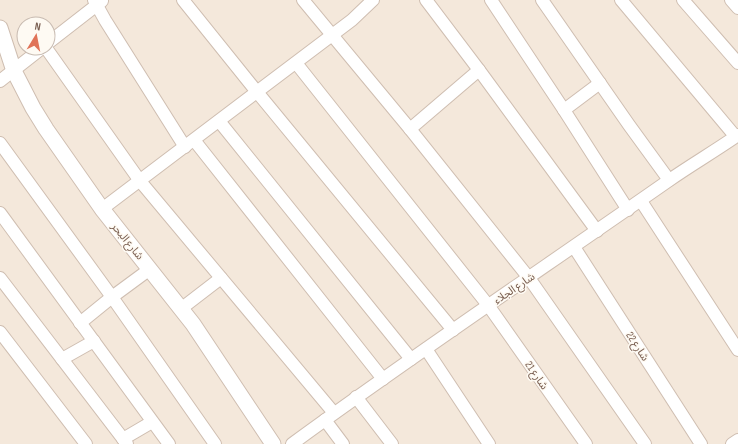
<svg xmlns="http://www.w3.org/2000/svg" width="738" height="444" viewBox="0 0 738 444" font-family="'Sofia Sans Condensed','Noto Sans Arabic',sans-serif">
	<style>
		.residential { fill: #f4e8db; fill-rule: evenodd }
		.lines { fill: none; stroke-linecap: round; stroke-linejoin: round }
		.minor-casing { stroke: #cfbeb1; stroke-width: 14 }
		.tertiary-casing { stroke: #cfbeb1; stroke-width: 17 }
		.minor { stroke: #fff; stroke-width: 12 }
		.tertiary { stroke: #fff; stroke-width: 15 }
		.labels { text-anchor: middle; stroke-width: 3; stroke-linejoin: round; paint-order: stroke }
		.street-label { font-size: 11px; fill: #785d4f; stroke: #fefaf3 }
	</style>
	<rect width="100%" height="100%" fill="#fcf6ed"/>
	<path class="residential" d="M0,0H738V444H0ZM24,24H48V48H24Z"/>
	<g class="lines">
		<defs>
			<g id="minor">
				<path d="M94,0L105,20L185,147"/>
				<path d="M183,0L257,92L453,330"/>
				<path d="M303,0L410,129L529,278L645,444"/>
				<path d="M426,0L479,70L597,231"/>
				<path d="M491,0L564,110L628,210"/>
				<path d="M542,0L629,125L669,180"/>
				<path d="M621,0L735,136"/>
				<path d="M683,0L738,63"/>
				<path d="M731,0L738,8"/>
				<path d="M48,43L102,1"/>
				<path d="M46,48L140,181L334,413"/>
				<path d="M296,63L488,305L586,444"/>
				<path d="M0,81L42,48"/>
				<path d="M564,110L600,83"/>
				<path d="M219,121L411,359"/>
				<path d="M410,129L479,70"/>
				<path d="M194,140L383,379"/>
				<path d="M0,143L112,297L215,444"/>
				<path d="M641,201L738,350"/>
				<path d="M102,209L352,20L373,0"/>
				<path d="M0,213L169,444"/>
				<path d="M574,247L701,444"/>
				<path d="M0,278L127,444"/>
				<path d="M182,308L221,278"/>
				<path d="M80,323L112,297L150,269"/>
				<path d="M0,332L86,444"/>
				<path d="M426,349L489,444"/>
				<path d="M62,359L94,341"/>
				<path d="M356,397L392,444"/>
				<path d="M325,420L343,444"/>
				<path d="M123,439L152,422"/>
				<path d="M292,444C415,354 542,269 668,181C691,165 715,151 738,135"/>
				<path d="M732,444L738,440"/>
			</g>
			<path id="tertiary" d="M0,28L14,71L33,108L46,129L102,209L193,324L273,444"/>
		</defs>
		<use href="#minor" class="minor-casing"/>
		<use href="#tertiary" class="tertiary-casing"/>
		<use href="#minor" class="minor"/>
		<use href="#tertiary" class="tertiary"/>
	</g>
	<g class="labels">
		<g class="street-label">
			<text transform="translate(128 241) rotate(51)" y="4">شارع البحر</text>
			<text transform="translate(514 288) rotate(-34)" y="4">شارع الجلاء</text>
			<text transform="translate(638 346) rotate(57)" y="4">شارع 22</text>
			<text transform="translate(537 375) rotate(55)" y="4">شارع 21</text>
		</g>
	</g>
	<g transform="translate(36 36) rotate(10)"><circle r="19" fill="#fefaf3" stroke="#c8bbb1"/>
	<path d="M0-3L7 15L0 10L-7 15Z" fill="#e07358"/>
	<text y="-6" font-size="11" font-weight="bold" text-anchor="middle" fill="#785d4f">N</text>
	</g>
</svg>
